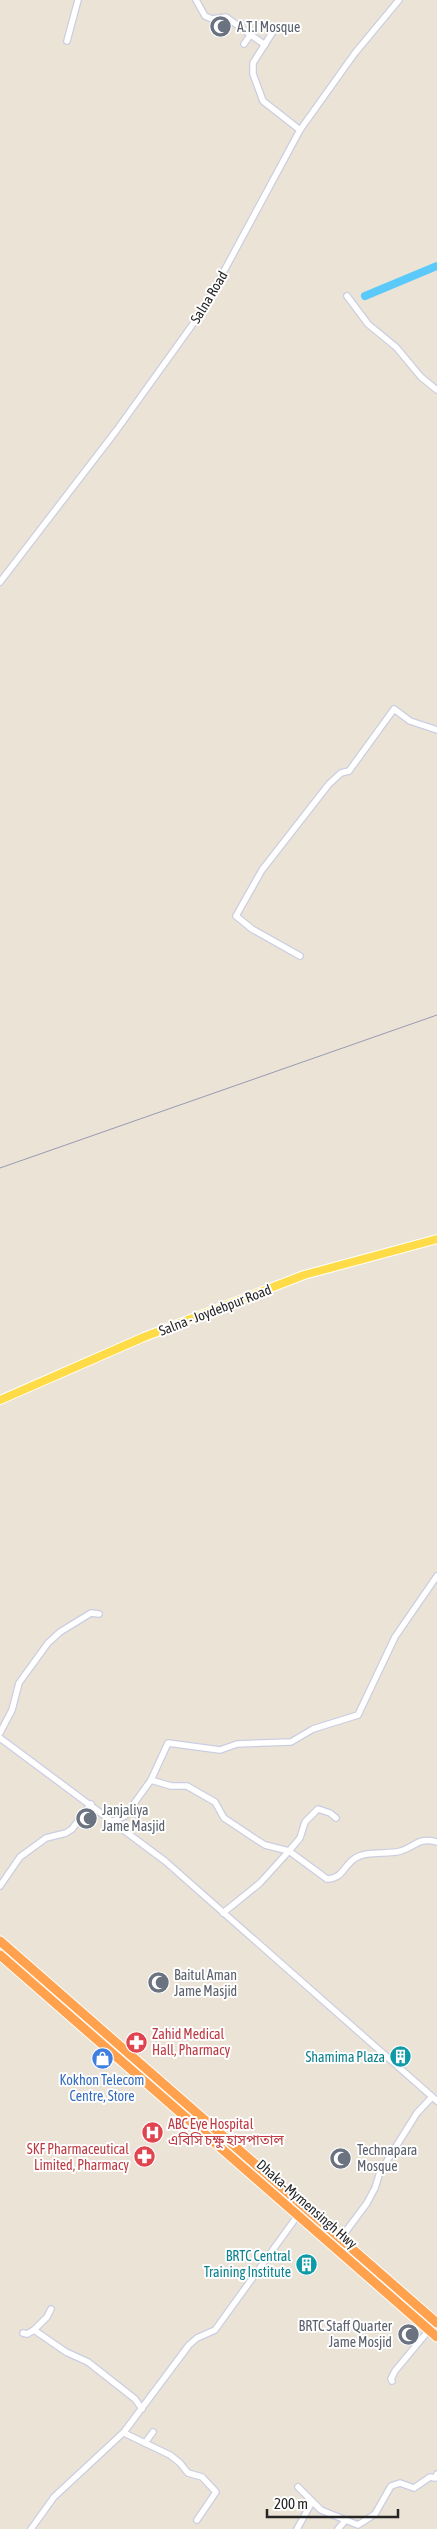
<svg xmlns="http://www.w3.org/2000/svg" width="437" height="2529" viewBox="0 0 437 2529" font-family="'Asap Condensed','Noto Sans Bengali',sans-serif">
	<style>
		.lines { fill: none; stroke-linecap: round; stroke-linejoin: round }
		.river { stroke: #5bcafb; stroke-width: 8 }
		.minor-casing { stroke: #cbcee2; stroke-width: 8 }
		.major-casing { stroke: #fff; stroke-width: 10 }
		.highway-casing { stroke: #fff; stroke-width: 11 }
		.minor { stroke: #fff; stroke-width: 5.5 }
		.major { stroke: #ffdc47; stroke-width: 8 }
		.highway { stroke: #ffa14d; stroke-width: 9 }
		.rail { stroke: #989bb3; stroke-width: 1 }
		.labels { text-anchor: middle; stroke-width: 4; stroke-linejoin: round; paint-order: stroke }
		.worship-label { font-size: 14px; fill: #5b616d; stroke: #fff; text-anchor: start }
		.street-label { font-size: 14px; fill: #262626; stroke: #fff }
		.health-label { font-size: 14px; fill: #be3a42; stroke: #fff; text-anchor: start }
		.culture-label { font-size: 14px; fill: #0d838f; stroke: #fff; text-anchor: end }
		.shop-label { font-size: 14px; fill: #366cbe; stroke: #fff }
	</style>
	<rect width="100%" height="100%" fill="#ebe3d5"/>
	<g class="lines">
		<path class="river" d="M365,296L437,266"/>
		<defs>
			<g id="minor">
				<path d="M196,0L205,16L212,19L226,17L265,45"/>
				<path d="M265,24L274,30L253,63V74L263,101L300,130"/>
				<path d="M67,41L78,0"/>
				<path d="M244,44L251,34"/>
				<path d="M347,296L368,324L396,347L421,377L437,390"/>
				<path d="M0,582L116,431L203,310L300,130L355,53L399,0"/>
				<path d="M300,956L252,929L236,916L262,870L329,784L341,773L349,771L394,709L410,721L437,730"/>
				<path d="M0,1733L12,1710L19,1683L48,1643L60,1632L91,1613L99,1614"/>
				<path d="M0,1738L165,1861L437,2101"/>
				<path d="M151,1780L168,1743L220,1750L237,1744L291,1742L313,1729L358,1715L395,1637L437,1576"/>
				<path d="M113,1821L125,1816L151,1780L171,1786H187L215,1802L224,1818L254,1838L265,1845L289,1851L327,1879C342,1879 343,1867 354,1859C366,1850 387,1855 401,1851C417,1846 417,1837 437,1842"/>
				<path d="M0,1886L20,1857L46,1838L66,1833L72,1829L91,1804"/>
				<path d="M223,1913L260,1883L289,1851L300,1838L305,1822L318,1809L330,1813L336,1818"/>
				<path d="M341,2238L367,2203L375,2188L380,2172L417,2113L432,2097"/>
				<path d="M34,2330L47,2317L51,2309"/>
				<path d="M23,2333L27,2334L34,2330L66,2352L88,2362L135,2399L142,2409"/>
				<path d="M392,2381L391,2379L395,2371L429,2330"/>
				<path d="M124,2433L170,2455L180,2463L188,2473L202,2477L216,2492L197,2520"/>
				<path d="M145,2443L153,2432"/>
				<path d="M298,2487L321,2510L358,2525L375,2514L391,2486L400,2483L414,2488L430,2477L435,2478L437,2474"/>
				<path d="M31,2529L54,2497L124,2432L189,2345L197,2338L215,2330L298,2215"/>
				<path d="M297,2529L312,2502"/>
				<path d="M338,2529L345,2521"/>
			</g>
			<path id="major" d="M0,1400L144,1337L304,1275L437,1239"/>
			<g id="highway">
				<path d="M0,1941L437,2323"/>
				<path d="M0,1955L437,2337"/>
			</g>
		</defs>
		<use href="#minor" class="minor-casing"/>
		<use href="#major" class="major-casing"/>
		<use href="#highway" class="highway-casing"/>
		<use href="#minor" class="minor"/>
		<use href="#major" class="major"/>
		<use href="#highway" class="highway"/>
		<path class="rail" d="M0,1168L437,1015"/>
	</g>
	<defs>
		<symbol id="mosque-disc" viewBox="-11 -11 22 22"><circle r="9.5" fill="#6b7280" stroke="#fff"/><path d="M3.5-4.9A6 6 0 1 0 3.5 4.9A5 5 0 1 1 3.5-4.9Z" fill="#fff"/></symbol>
		<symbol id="pharmacy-disc" viewBox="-11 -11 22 22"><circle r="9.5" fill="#e0444e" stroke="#fff"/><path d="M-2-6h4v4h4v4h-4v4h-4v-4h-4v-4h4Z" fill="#fff"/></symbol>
		<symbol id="building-disc" viewBox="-11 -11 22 22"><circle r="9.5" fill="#0f9aa8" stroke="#fff"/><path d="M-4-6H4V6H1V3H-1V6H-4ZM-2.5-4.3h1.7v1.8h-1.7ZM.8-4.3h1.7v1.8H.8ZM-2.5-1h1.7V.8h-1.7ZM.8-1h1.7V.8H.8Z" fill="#fff"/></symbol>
		<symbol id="shop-disc" viewBox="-11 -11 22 22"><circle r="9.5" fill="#3f7fe0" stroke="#fff"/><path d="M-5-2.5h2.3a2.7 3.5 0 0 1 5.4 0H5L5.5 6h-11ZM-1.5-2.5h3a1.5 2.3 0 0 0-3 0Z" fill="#fff"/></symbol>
		<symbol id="hospital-disc" viewBox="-11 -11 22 22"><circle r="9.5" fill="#e0444e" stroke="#fff"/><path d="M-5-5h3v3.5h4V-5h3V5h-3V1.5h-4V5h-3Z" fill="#fff"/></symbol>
	</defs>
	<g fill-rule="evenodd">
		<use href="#mosque-disc" x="208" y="14" width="25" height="25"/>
		<use href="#mosque-disc" x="74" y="1806" width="25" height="25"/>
		<use href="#mosque-disc" x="146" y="1970" width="25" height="25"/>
		<use href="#pharmacy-disc" x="124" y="2030" width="25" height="25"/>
		<use href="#building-disc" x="388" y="2044" width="25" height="25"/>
		<use href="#shop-disc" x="90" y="2046" width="25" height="25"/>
		<use href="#hospital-disc" x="140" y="2120" width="25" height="25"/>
		<use href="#pharmacy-disc" x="132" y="2144" width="25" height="25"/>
		<use href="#mosque-disc" x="328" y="2146" width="25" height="25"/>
		<use href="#building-disc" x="294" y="2252" width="25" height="25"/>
		<use href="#mosque-disc" x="396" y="2322" width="25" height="25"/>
	</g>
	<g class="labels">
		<g class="worship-label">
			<text x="237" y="32">A.T.I Mosque</text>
			<text x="102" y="1815">Janjaliya<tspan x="102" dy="16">Jame Masjid</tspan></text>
			<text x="174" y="1980">Baitul Aman<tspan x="174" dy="16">Jame Masjid</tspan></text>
			<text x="357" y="2155">Technapara<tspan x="357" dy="16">Mosque</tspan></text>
			<text x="392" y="2331" text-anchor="end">BRTC Staff Quarter<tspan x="392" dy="16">Jame Mosjid</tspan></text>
		</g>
		<g class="street-label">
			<text transform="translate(209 297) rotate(-59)" y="5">Salna Road</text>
			<text transform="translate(215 1310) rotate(-21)" y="5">Salna - Joydebpur Road</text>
			<text transform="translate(307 2204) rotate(41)" y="5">Dhaka-Mymensingh Hwy</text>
		</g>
		<g class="health-label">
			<text x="152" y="2039">Zahid Medical<tspan x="152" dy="16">Hall, Pharmacy</tspan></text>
			<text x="168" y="2129">ABC Eye Hospital<tspan x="168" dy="16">এবিসি চক্ষু হাসপাতাল</tspan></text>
			<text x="129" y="2154" text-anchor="end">SKF Pharmaceutical<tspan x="129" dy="16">Limited, Pharmacy</tspan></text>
		</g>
		<g class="culture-label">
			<text x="385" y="2062">Shamima Plaza</text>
			<text x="291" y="2261">BRTC Central<tspan x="291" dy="16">Training Institute</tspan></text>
		</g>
		<g class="shop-label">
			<text x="102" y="2085">Kokhon Telecom<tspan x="102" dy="16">Centre, Store</tspan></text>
		</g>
	</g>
	<path d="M267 2509v8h131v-8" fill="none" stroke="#262626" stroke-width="2.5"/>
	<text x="274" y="2509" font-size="15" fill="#262626" stroke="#ffffff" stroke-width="4" paint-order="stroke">200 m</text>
</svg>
